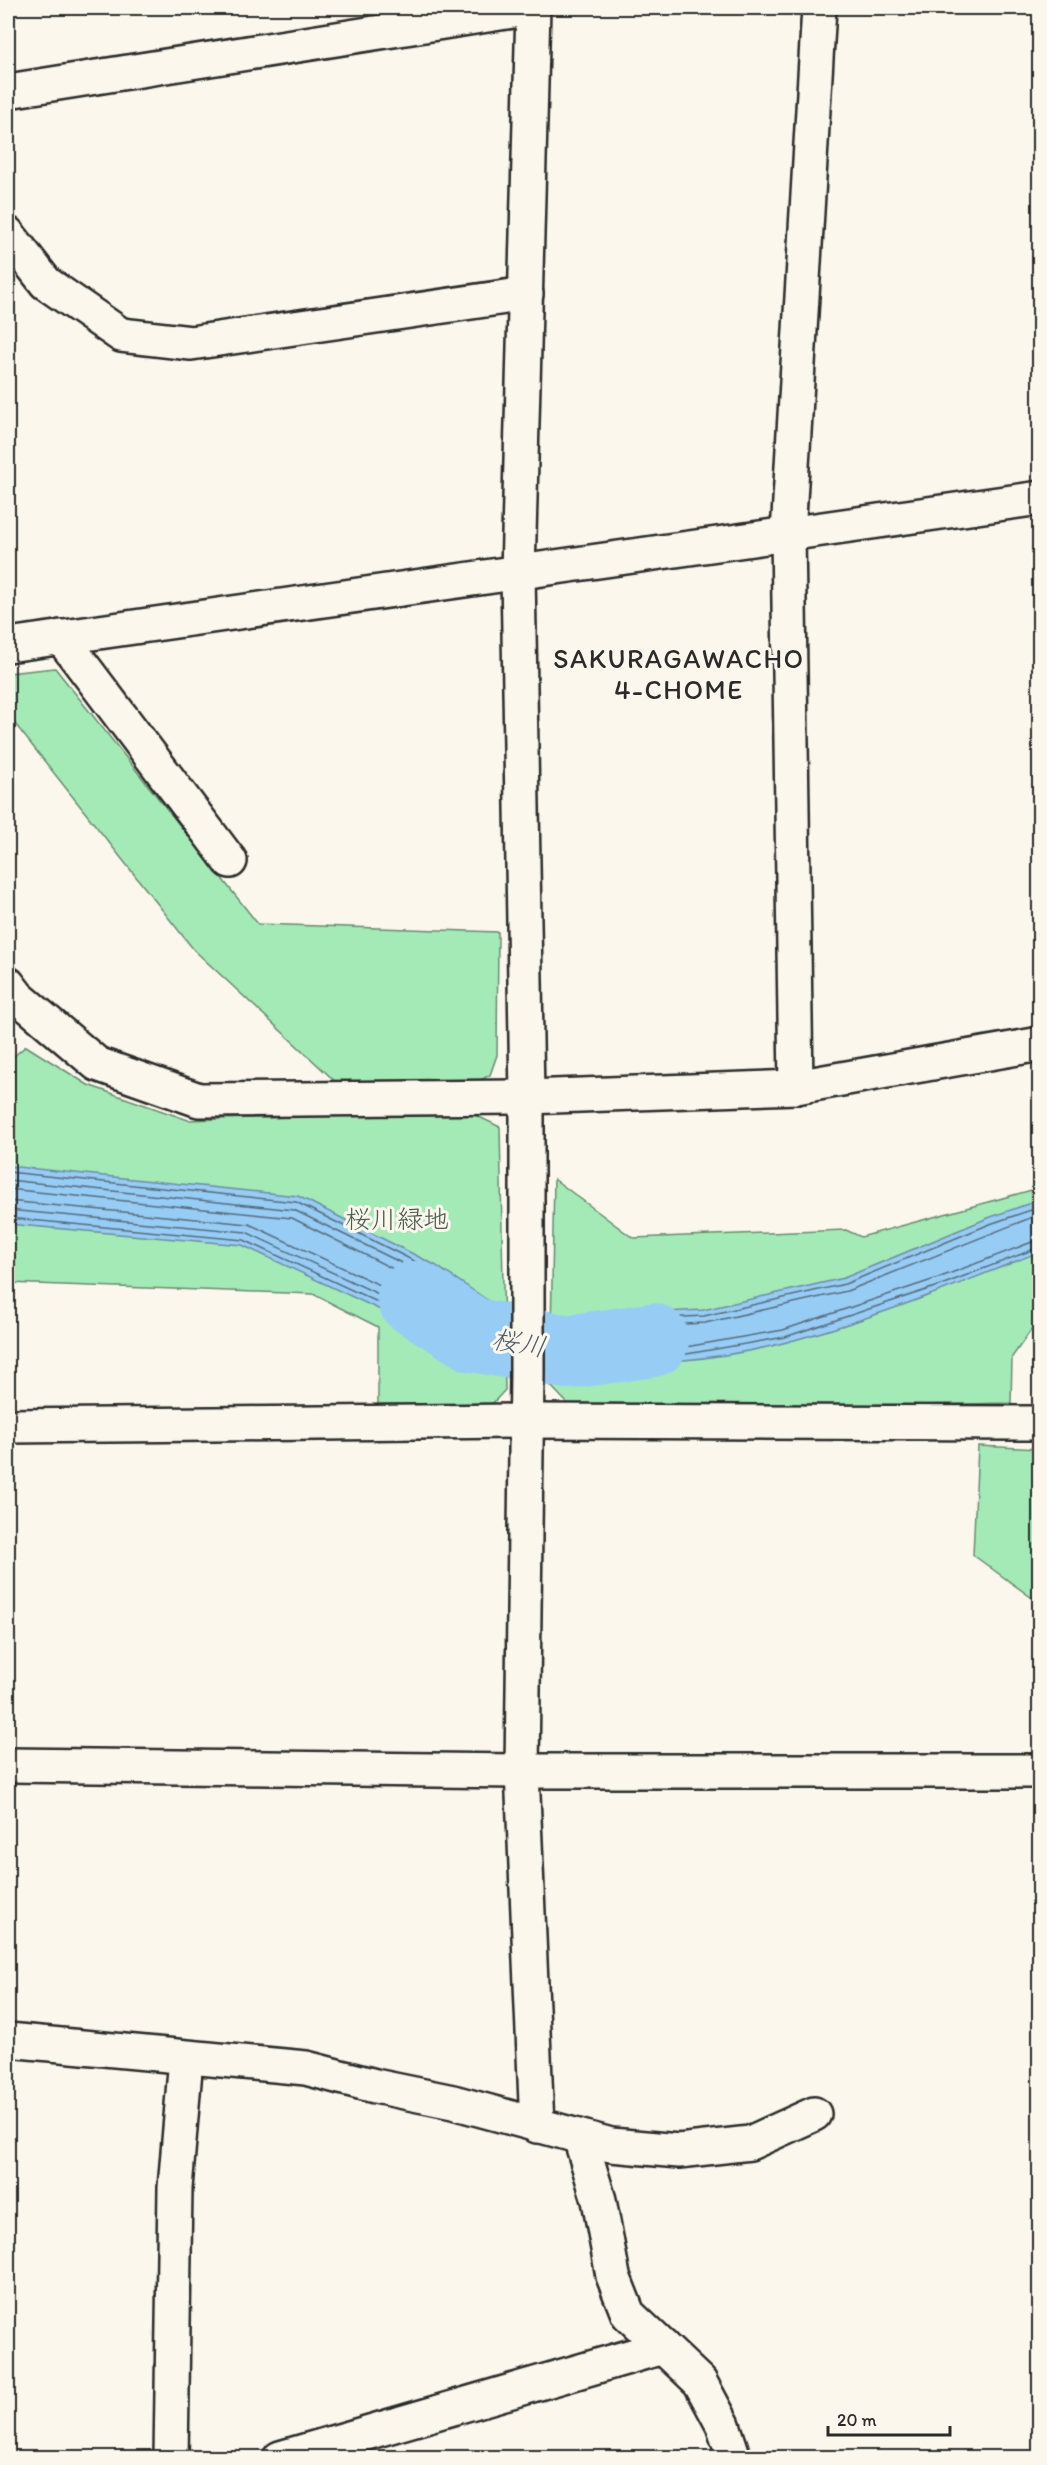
<svg xmlns="http://www.w3.org/2000/svg" width="1047" height="2465" viewBox="0 0 1047 2465" font-family="Itim,'Klee One',sans-serif">
	<style>
		.green { fill: #a4eab6; stroke: #688a70; stroke-width: 1.5 }
		.water { fill: #97ccf5; stroke: #6c8ca4; stroke-width: 1.5 }
		.lines { fill: none; stroke-linecap: round; stroke-linejoin: round }
		.shore { stroke: #566b7c; stroke-width: 1.5 }
		.river { stroke: #97ccf5; stroke-width: 74 }
		.street-casing { stroke: #2b2b2b; stroke-width: 38 }
		.secondary-casing { stroke: #2b2b2b; stroke-width: 38 }
		.street { stroke: #fbf7ec; stroke-width: 33 }
		.secondary { stroke: #fbf7ec; stroke-width: 33 }
		.labels { text-anchor: middle; stroke-width: 6; stroke-linejoin: round; paint-order: stroke }
		.park-label { font-size: 26px; fill: #495b4e; stroke: #fbf7ec }
		.neighbourhood-label { font-size: 27px; letter-spacing: 1.5px; fill: #2b2b2b; stroke: #fbf7ec }
		.water-label { font-size: 27px; font-style: italic; fill: #4b5b68; stroke: #fbf7ec }
	</style>
	<rect width="100%" height="100%" fill="#fbf7ec"/>
	<filter id="ink" filterUnits="userSpaceOnUse"><feTurbulence type="fractalNoise" baseFrequency=".0167" numOctaves="2"/><feDisplacementMap in="SourceGraphic" scale="12" xChannelSelector="R" yChannelSelector="G"/><feConvolveMatrix kernelMatrix="1 2 1 2 8 2 1 2 1" color-interpolation-filters="sRGB"/></filter>
	<g filter="url(#ink)">
		<g class="green">
			<path d="M55,668L258,924L498,932L497,1055L490,1075L473,1084L337,1083L194,950L8,715V673Z"/>
			<path d="M26,1046L88,1085L188,1120L469,1112L500,1127L505,1390L491,1405L378,1404V1327L313,1294L8,1283V1061Z"/>
			<path d="M554,1179L633,1238L846,1230L861,1237L1039,1188V1319L1012,1357L1011,1403L868,1406L568,1404L550,1385Z"/>
			<path d="M978,1446L1039,1449V1603L973,1555Z"/>
		</g>
		<g class="water">
			<path d="M8,1166L298,1196L435,1265L505,1312L504,1368L242,1245L8,1224Z"/>
			<path d="M1039,1200V1252C957,1285 873,1319 787,1342C711,1363 631,1364 553,1367L552,1318L703,1310L844,1278L988,1218Z"/>
		</g>
		<g class="lines">
			<g class="shore">
				<path d="M8,1172L296,1202L432,1270L498,1315V1354L494,1356L244,1240L8,1218"/>
				<path d="M8,1180L294,1210L428,1276L490,1319L491,1343L487,1345L246,1232L8,1210"/>
				<path d="M8,1189L292,1218L423,1284L481,1323L482,1328L478,1331L249,1224L8,1201"/>
				<path d="M1040,1207L990,1224L845,1284L704,1316L560,1323L559,1358L562,1360L681,1355L785,1337L941,1285L1040,1247"/>
				<path d="M1040,1214L847,1291L705,1323L568,1330L566,1350L569,1353L680,1348L783,1330L938,1278L1040,1239"/>
			</g>
			<path class="river" d="M414,1298L474,1335L568,1352L652,1340"/>
			<defs>
				<g id="street">
					<path d="M533,8L518,573L527,1097V1372L522,1771L537,2126"/>
					<path d="M8,91L532,8"/>
					<path d="M8,234L46,283L121,335L191,343L526,294"/>
					<path d="M61,637L230,861"/>
					<path d="M8,645L1040,498"/>
					<path d="M8,984L18,997L97,1064L199,1100L527,1097L796,1087L1040,1044"/>
					<path d="M796,1087L788,534L819,8"/>
					<path d="M8,1426L526,1421L1040,1423"/>
					<path d="M8,2040L306,2068L375,2086L453,2102L611,2145L679,2151L750,2143L814,2114"/>
					<path d="M580,2137L599,2200L613,2276L628,2314L700,2382L723,2425L734,2458"/>
					<path d="M171,2458L175,2188L186,2058"/>
					<path d="M280,2458L663,2347"/>
				</g>
				<path id="secondary" d="M8,1765L522,1771H1040"/>
			</defs>
			<use href="#street" class="street-casing"/>
			<use href="#secondary" class="secondary-casing"/>
			<use href="#street" class="street"/>
			<use href="#secondary" class="secondary"/>
		</g>
	</g>
	<g class="labels">
		<g class="park-label">
			<text x="397" y="1228">桜川緑地</text>
		</g>
		<g class="neighbourhood-label">
			<text x="679" y="668">SAKURAGAWACHO<tspan x="679" dy="31">4-CHOME</tspan></text>
		</g>
		<g class="water-label">
			<text transform="translate(519 1343) rotate(10)" y="9">桜川</text>
		</g>
	</g>
	<rect width="1047" height="2465" fill="none" stroke="#fbf7ec" stroke-width="30"/>
	<rect x="15" y="15" width="1017" height="2435" fill="none" stroke="#2b2b2b" stroke-width="2" filter="url(#ink)"/>
	<path d="M828 2426v9h122v-9" fill="none" stroke="#2b2b2b" stroke-width="3"/>
	<text x="837" y="2426" font-size="18" fill="#2b2b2b" stroke="#fbf7ec" stroke-width="4.5" paint-order="stroke">20 m</text>
</svg>
